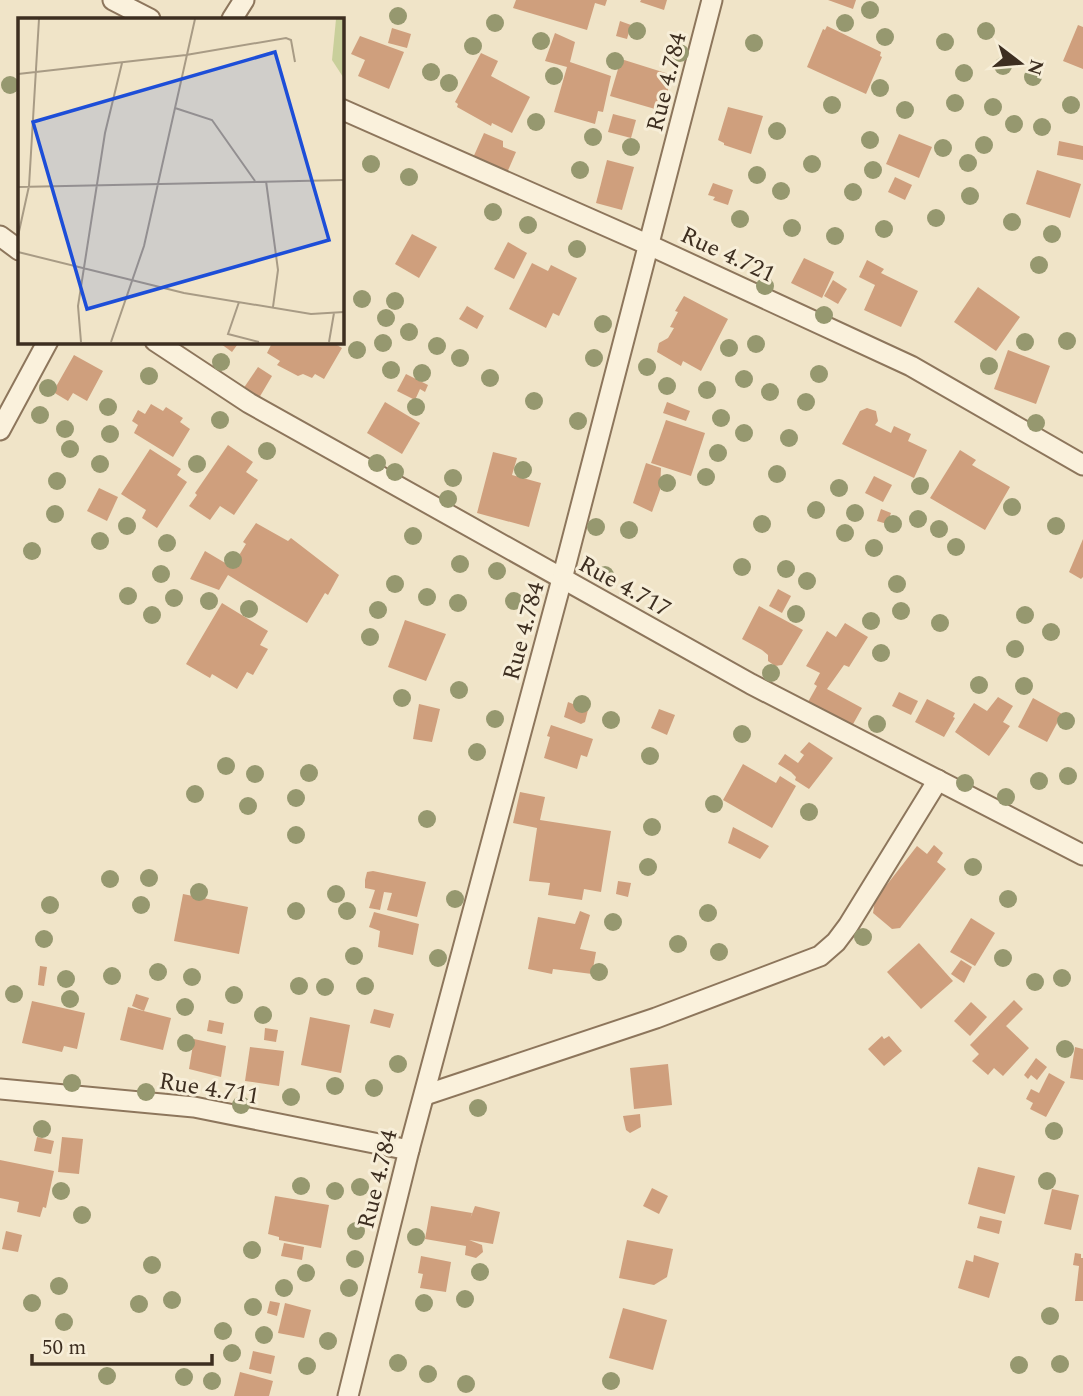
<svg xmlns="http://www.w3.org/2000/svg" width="1083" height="1396" viewBox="0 0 1083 1396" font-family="Spectral,serif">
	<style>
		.building { fill: #cf9f7d }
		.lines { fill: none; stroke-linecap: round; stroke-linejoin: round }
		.minor-casing { stroke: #8d765c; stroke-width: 23 }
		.minor { stroke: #faf1dc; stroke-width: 19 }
		.tree { fill: #96986f }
		.labels { text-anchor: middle; stroke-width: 6; stroke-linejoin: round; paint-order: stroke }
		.street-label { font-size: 24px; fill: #3d2e20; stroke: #f7eed8 }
		.inset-road { fill: none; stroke: #a89b85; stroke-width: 2 }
		.view { fill: #1d4ed8; fill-opacity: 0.15; stroke: #1d4ed8; stroke-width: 3.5 }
		.inset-edge { fill: none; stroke: #3d2e20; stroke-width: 3.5 }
	</style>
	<rect width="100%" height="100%" fill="#f0e4c8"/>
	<g class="building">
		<path d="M516,0H607L605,6L595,3L587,30L513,8Z"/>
		<path d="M641,0H667L664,10L640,2Z"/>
		<path d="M828,0H856L853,9Z"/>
		<path d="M620,21L631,25L627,39L616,36Z"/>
		<path d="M1078,25L1083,27V69L1063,61Z"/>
		<path d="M827,26L881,52L880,56L882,57L866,94L807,67L823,29L825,30Z"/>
		<path d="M392,28L411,34L407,48L388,43Z"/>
		<path d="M555,33L575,42L570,62L611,76L603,112L598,111L595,124L554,112L567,67L545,61Z"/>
		<path d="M360,36L404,52L389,89L358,76L365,60L351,54Z"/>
		<path d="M481,53L498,61L491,76L530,97L512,133L492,123L491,126L457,107L458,104L455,102Z"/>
		<path d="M621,59L672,75L662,111L610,96Z"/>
		<path d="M728,107L763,116L751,154L724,145V143L718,140Z"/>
		<path d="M613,114L636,120L631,138L608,132Z"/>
		<path d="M484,133L503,141V147L516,152L506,175L472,160Z"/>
		<path d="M899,134L932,147L919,178L886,164Z"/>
		<path d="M1059,141L1083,146V160L1057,155Z"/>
		<path d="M607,160L634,167L622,210L596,203Z"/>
		<path d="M1037,170L1081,184L1070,218L1026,204Z"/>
		<path d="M895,177L912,185L905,200L888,192Z"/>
		<path d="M713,183L733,190L728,205L713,200L715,197L708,195Z"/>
		<path d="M412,234L437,247L419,278L395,264Z"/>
		<path d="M508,242L527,253L514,279L494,269Z"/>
		<path d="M804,258L834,272L822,298L791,283Z"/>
		<path d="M867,260L884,269L881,273L918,291L901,327L864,310L875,285L859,277Z"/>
		<path d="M532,263L548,271L551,265L577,278L559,316L553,313L546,328L509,309Z"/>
		<path d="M833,280L847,289L838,304L824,296Z"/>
		<path d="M978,287L1020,317L996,351L954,322Z"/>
		<path d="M684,296L728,319L701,371L683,361L681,366L657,352L659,343L668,338L674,328L670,327L678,312L675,311Z"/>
		<path d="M467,306L484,316L477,329L459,319Z"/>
		<path d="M217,341H240L232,352Z"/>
		<path d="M273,341H330L342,348L324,379L315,374L312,378L303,374L298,376L277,365L280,361L267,353Z"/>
		<path d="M1008,350L1050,366L1036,404L994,389Z"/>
		<path d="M74,355L103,371L87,401L73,393L68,401L53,392Z"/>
		<path d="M258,367L272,376L259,398L243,389Z"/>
		<path d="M406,374L428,385L425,392L420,389L415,400L397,391Z"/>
		<path d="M385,402L420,423L402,454L367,433Z"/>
		<path d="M667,402L690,411L686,421L663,413Z"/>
		<path d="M151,404L163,411L166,407L183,418L180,422L190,429L173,457L134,433L138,425L132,421L138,410L145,414Z"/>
		<path d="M867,408L876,411L878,421L875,425L891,433L894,426L911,434L908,441L927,450L914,478L842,444L860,411Z"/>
		<path d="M666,420L705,433L691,476L651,463Z"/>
		<path d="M228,445L253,462L246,472L258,480L234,515L220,506L210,520L189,506L197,495L195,493Z"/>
		<path d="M150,449L181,469L177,475L187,482L157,528L142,518L146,510L121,494Z"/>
		<path d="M960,450L976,460L972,465L1010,487L985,530L930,498Z"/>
		<path d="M493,452L517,458L512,475L541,483L529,527L477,513Z"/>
		<path d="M646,463L661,468L660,490L652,512L633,503Z"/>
		<path d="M874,476L892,485L883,502L865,493Z"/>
		<path d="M99,488L118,497L107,521L87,511Z"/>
		<path d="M881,509L891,513L887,524L877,521Z"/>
		<path d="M256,523L288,541L291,538L339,575L328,595L325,593L307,623L228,575L219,590L190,579L205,551L232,567L246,544L243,542Z"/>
		<path d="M1083,539V577L1081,579L1069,572Z"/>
		<path d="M778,589L791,596L782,613L769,606Z"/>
		<path d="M222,603L268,631L260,645L268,649L253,675L247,672L237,689L212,674L210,678L186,664Z"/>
		<path d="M759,606L803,630L782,665L775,666L768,661V655L762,650L742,639Z"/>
		<path d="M405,620L446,634L426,681L388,667Z"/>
		<path d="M845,623L868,637L849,667L844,665L827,689L862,708L852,726L808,702L817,686L814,684L820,673L806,666L827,631L836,637Z"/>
		<path d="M899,692L918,701L911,715L892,706Z"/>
		<path d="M998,697L1013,706L1003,722L1010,726L989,756L955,732L974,703L987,711Z"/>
		<path d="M1033,698L1062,714L1047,742L1018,727Z"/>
		<path d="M927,699L955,713L953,717L955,718L944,737L915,722Z"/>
		<path d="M568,702L588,710L585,722L581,724L564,717Z"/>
		<path d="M419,704L440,709L432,742L413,739Z"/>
		<path d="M659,709L675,715L667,735L651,728Z"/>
		<path d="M551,725L593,739L587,757L581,755L577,769L544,758L550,737L547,736Z"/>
		<path d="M809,742L833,758L809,789L795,780L796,777L791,772L778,764L785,754L798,763L804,755L800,752Z"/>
		<path d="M743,764L776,783L780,776L796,786L772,828L723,800Z"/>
		<path d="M520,792L545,797L540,820L611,831L601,892L584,889L582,900L548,895L550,883L529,881L537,828L513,823Z"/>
		<path d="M733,827L769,846L760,859L728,843Z"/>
		<path d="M934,845L943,853L937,862L946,869L900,928L892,929L873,913L875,900L917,846L927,854Z"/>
		<path d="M373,871L426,882L417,917L387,910L392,893L384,892L380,910L369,908L375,890L365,888V880L367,872Z"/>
		<path d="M618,881L631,883L628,897L616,894Z"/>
		<path d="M183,894L248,907L239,954L174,941Z"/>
		<path d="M580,911L590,915L580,949L596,952L592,974L553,969L552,974L528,969L538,917L575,924Z"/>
		<path d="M374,912L419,924L413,955L378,947L380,931L369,927Z"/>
		<path d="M971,918L995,933L975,966L950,952Z"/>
		<path d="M919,943L953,981L921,1009L887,972Z"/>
		<path d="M961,960L972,967L964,983L951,974Z"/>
		<path d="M40,966L47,967L44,986L38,985Z"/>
		<path d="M136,994L149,998L144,1011L132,1006Z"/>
		<path d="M1014,1000L1023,1009L1006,1026L1029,1048L1003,1076L994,1068L988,1075L972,1061L979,1054L970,1045Z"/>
		<path d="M32,1001L85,1013L77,1049L64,1046L62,1052L22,1043Z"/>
		<path d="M971,1002L987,1017L970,1036L954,1021Z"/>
		<path d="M128,1007L171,1018L163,1050L120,1040Z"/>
		<path d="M374,1009L394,1014L390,1028L370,1023Z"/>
		<path d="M310,1017L350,1025L341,1073L301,1065Z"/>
		<path d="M209,1020L224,1023L222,1034L207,1031Z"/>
		<path d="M265,1028L278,1030L276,1042L264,1040Z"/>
		<path d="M882,1036L884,1039L889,1036L902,1051L884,1066L868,1049Z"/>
		<path d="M194,1039L226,1046L221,1077L189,1069Z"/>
		<path d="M250,1047L284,1051L279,1086L245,1081Z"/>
		<path d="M1075,1047L1083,1049V1080L1070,1078Z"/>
		<path d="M1036,1058L1047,1067L1037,1080L1031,1075L1028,1079L1024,1075Z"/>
		<path d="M668,1064L672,1105L634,1109L630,1068Z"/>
		<path d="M1049,1073L1065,1082L1046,1117L1030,1109L1033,1103L1026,1099L1031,1089L1039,1093Z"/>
		<path d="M640,1114L641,1127L630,1133L626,1130L623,1116Z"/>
		<path d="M37,1137L54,1141L51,1154L34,1151Z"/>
		<path d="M62,1137L83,1139L79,1174L58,1172Z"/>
		<path d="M0,1160L54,1171L46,1208L43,1207L40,1217L17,1212L19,1202L0,1198Z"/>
		<path d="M978,1167L1015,1176L1005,1214L968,1204Z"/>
		<path d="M652,1188L668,1196L659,1214L643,1206Z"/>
		<path d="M1052,1189L1079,1195L1071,1230L1044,1224Z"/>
		<path d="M275,1196L329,1205L321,1248L279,1240V1237L268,1234Z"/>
		<path d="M431,1206L472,1213L470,1219L475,1206L500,1212L493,1244L469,1240L482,1245L483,1252L476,1258L465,1255L466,1246L425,1239Z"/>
		<path d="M980,1216L1002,1221L999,1234L977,1228Z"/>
		<path d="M6,1231L22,1235L18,1252L2,1249Z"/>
		<path d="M627,1240L673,1249L667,1277L654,1285L619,1278Z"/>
		<path d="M284,1243L304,1247L302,1260L281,1256Z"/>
		<path d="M1075,1253L1081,1254V1258H1083V1301H1075L1079,1266L1073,1265Z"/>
		<path d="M974,1255L999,1263L989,1298L958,1288L966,1260L973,1262Z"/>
		<path d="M421,1256L451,1262L446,1292L420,1288L423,1274L418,1273Z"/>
		<path d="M270,1301L280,1303L277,1316L267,1313Z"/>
		<path d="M285,1303L311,1310L304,1338L278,1333Z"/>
		<path d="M623,1308L667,1320L653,1370L609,1358Z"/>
		<path d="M253,1351L275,1356L271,1374L249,1369Z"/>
		<path d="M240,1372L273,1381L269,1396H234Z"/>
	</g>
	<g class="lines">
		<defs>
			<g id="minor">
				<path d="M113,0L150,19"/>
				<path d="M232,19L244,0"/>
				<path d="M341,109L649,245L911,366L1083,465"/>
				<path d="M0,236L19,250"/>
				<path d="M155,341L249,403L751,684L1083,855"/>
				<path d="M0,430L48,341"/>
				<path d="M0,1089L194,1107L409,1150"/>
				<path d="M425,1095L656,1018L820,956L836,942L848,926L938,780"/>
				<path d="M348,1396L409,1150L562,579L712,0"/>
			</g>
		</defs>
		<use href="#minor" class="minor-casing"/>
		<use href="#minor" class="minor"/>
	</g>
	<g class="tree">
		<circle cx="870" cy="10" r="9"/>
		<circle cx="398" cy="16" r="9"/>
		<circle cx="495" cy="23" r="9"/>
		<circle cx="845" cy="23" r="9"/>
		<circle cx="637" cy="31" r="9"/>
		<circle cx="986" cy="31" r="9"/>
		<circle cx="885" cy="37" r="9"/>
		<circle cx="541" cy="41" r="9"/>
		<circle cx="945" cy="42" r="9"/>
		<circle cx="754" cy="43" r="9"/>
		<circle cx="473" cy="46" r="9"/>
		<circle cx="680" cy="53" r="9"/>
		<circle cx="615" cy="61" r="9"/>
		<circle cx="1003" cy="66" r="9"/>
		<circle cx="431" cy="72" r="9"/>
		<circle cx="964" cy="73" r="9"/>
		<circle cx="554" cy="76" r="9"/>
		<circle cx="1033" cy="77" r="9"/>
		<circle cx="449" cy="83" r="9"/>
		<circle cx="10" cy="85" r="9"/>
		<circle cx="880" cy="88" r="9"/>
		<circle cx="955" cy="103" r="9"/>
		<circle cx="832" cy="105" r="9"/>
		<circle cx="1071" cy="105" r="9"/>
		<circle cx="993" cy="107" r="9"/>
		<circle cx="905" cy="110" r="9"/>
		<circle cx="536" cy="122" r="9"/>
		<circle cx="1014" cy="124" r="9"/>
		<circle cx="1042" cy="127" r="9"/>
		<circle cx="777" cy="131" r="9"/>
		<circle cx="593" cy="137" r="9"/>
		<circle cx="870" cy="140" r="9"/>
		<circle cx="984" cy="145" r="9"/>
		<circle cx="631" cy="147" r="9"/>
		<circle cx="943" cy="148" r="9"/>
		<circle cx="968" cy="163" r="9"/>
		<circle cx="371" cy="164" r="9"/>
		<circle cx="812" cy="164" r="9"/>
		<circle cx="580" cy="170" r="9"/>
		<circle cx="873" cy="170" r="9"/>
		<circle cx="757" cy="175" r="9"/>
		<circle cx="409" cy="177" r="9"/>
		<circle cx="781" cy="191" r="9"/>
		<circle cx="853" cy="192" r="9"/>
		<circle cx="970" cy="196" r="9"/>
		<circle cx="493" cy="212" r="9"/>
		<circle cx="936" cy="218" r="9"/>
		<circle cx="740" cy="219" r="9"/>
		<circle cx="1012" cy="222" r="9"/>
		<circle cx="528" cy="225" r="9"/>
		<circle cx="792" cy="228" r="9"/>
		<circle cx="884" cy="229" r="9"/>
		<circle cx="1052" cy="234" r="9"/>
		<circle cx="835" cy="236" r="9"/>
		<circle cx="577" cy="249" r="9"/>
		<circle cx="1039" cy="265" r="9"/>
		<circle cx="765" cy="286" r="9"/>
		<circle cx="362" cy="299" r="9"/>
		<circle cx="395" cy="301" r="9"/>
		<circle cx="824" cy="315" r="9"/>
		<circle cx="386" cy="318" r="9"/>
		<circle cx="603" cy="324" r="9"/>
		<circle cx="409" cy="332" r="9"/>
		<circle cx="1067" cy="341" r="9"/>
		<circle cx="1025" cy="342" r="9"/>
		<circle cx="383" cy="343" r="9"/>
		<circle cx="756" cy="344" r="9"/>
		<circle cx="437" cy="346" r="9"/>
		<circle cx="729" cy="348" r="9"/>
		<circle cx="357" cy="350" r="9"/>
		<circle cx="460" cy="358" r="9"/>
		<circle cx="594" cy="358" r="9"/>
		<circle cx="221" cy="362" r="9"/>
		<circle cx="989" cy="366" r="9"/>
		<circle cx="647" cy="367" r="9"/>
		<circle cx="391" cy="370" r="9"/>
		<circle cx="422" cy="373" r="9"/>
		<circle cx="819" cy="374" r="9"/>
		<circle cx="149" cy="376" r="9"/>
		<circle cx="490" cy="378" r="9"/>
		<circle cx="744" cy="379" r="9"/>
		<circle cx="667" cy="386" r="9"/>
		<circle cx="48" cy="388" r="9"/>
		<circle cx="707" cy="390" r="9"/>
		<circle cx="770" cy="392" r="9"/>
		<circle cx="534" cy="401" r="9"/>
		<circle cx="806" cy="402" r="9"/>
		<circle cx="108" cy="407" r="9"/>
		<circle cx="416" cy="407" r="9"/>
		<circle cx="40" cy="415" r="9"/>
		<circle cx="721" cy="418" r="9"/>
		<circle cx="220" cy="420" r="9"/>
		<circle cx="578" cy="421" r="9"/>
		<circle cx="1036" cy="423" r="9"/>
		<circle cx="65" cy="429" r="9"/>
		<circle cx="744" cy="433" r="9"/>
		<circle cx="110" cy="434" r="9"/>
		<circle cx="789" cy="438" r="9"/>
		<circle cx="70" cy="449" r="9"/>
		<circle cx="267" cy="451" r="9"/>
		<circle cx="718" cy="453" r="9"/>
		<circle cx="377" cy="463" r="9"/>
		<circle cx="100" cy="464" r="9"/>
		<circle cx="197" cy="464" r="9"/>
		<circle cx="523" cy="470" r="9"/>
		<circle cx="395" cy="472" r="9"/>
		<circle cx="777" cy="474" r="9"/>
		<circle cx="706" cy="477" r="9"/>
		<circle cx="453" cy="478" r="9"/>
		<circle cx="57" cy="481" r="9"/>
		<circle cx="667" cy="483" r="9"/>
		<circle cx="920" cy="486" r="9"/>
		<circle cx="839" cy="488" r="9"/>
		<circle cx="448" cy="499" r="9"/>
		<circle cx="1012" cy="507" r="9"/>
		<circle cx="816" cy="510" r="9"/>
		<circle cx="855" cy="513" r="9"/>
		<circle cx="55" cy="514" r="9"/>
		<circle cx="918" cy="519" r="9"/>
		<circle cx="762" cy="524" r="9"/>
		<circle cx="893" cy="524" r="9"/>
		<circle cx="127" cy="526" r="9"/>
		<circle cx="1056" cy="526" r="9"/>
		<circle cx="596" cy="527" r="9"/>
		<circle cx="939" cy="529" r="9"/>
		<circle cx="629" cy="530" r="9"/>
		<circle cx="845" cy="533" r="9"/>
		<circle cx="413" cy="536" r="9"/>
		<circle cx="100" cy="541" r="9"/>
		<circle cx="167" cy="543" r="9"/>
		<circle cx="956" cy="547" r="9"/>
		<circle cx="874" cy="548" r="9"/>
		<circle cx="32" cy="551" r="9"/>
		<circle cx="233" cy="560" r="9"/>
		<circle cx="460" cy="564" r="9"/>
		<circle cx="742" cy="567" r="9"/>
		<circle cx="786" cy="569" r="9"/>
		<circle cx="497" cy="571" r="9"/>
		<circle cx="161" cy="574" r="9"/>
		<circle cx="605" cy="575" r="9"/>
		<circle cx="807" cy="581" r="9"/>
		<circle cx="395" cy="584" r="9"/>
		<circle cx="897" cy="584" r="9"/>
		<circle cx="128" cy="596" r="9"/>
		<circle cx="427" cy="597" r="9"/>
		<circle cx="174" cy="598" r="9"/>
		<circle cx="209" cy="601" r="9"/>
		<circle cx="514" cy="601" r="9"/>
		<circle cx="458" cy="603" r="9"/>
		<circle cx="249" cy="609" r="9"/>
		<circle cx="378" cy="610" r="9"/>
		<circle cx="901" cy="611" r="9"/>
		<circle cx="796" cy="614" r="9"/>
		<circle cx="152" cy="615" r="9"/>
		<circle cx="1025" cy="615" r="9"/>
		<circle cx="871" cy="621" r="9"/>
		<circle cx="940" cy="623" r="9"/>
		<circle cx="1051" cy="632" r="9"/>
		<circle cx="370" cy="637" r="9"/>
		<circle cx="1015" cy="649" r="9"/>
		<circle cx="881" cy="653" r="9"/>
		<circle cx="771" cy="673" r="9"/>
		<circle cx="979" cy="685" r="9"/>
		<circle cx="1024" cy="686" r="9"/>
		<circle cx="459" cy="690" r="9"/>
		<circle cx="402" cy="698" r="9"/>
		<circle cx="582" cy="704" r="9"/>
		<circle cx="495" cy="719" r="9"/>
		<circle cx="611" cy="720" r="9"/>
		<circle cx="1066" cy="721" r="9"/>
		<circle cx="877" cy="724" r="9"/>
		<circle cx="742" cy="734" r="9"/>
		<circle cx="477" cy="752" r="9"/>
		<circle cx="650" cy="756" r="9"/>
		<circle cx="226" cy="766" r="9"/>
		<circle cx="309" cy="773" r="9"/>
		<circle cx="255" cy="774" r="9"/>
		<circle cx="1068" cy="776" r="9"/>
		<circle cx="1039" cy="781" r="9"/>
		<circle cx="965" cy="783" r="9"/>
		<circle cx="195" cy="794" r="9"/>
		<circle cx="1006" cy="797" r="9"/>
		<circle cx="296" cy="798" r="9"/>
		<circle cx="714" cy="804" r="9"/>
		<circle cx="248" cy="806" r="9"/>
		<circle cx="809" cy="812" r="9"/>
		<circle cx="427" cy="819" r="9"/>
		<circle cx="652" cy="827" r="9"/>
		<circle cx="296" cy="835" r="9"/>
		<circle cx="648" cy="867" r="9"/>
		<circle cx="973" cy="867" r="9"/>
		<circle cx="149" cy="878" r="9"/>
		<circle cx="110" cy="879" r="9"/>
		<circle cx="199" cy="892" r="9"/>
		<circle cx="336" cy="894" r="9"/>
		<circle cx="455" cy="899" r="9"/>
		<circle cx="1008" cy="899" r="9"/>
		<circle cx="50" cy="905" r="9"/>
		<circle cx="141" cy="905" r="9"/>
		<circle cx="296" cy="911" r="9"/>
		<circle cx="347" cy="911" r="9"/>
		<circle cx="708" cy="913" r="9"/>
		<circle cx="613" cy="922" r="9"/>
		<circle cx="863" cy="937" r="9"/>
		<circle cx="44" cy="939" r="9"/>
		<circle cx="678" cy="944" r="9"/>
		<circle cx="719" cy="952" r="9"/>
		<circle cx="354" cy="956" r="9"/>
		<circle cx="438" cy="958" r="9"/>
		<circle cx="1003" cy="958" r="9"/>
		<circle cx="158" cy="972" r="9"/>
		<circle cx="599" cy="972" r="9"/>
		<circle cx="112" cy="976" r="9"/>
		<circle cx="192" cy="977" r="9"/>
		<circle cx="1062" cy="978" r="9"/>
		<circle cx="66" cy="979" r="9"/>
		<circle cx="1035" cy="982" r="9"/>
		<circle cx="299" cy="986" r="9"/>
		<circle cx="365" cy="986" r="9"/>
		<circle cx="325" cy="987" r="9"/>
		<circle cx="14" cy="994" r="9"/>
		<circle cx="234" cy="995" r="9"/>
		<circle cx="70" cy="999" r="9"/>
		<circle cx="185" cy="1007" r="9"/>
		<circle cx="263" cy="1015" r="9"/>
		<circle cx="186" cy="1043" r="9"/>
		<circle cx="1065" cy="1049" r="9"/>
		<circle cx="398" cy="1064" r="9"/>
		<circle cx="72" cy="1083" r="9"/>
		<circle cx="335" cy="1086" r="9"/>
		<circle cx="374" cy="1088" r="9"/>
		<circle cx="146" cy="1092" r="9"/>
		<circle cx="291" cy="1097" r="9"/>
		<circle cx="241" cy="1105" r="9"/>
		<circle cx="478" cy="1108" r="9"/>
		<circle cx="42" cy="1129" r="9"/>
		<circle cx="1054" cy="1131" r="9"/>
		<circle cx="1047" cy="1181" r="9"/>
		<circle cx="301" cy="1186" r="9"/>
		<circle cx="360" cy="1187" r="9"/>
		<circle cx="61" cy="1191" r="9"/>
		<circle cx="335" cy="1191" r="9"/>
		<circle cx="82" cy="1215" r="9"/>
		<circle cx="356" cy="1231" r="9"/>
		<circle cx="416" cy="1237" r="9"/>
		<circle cx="252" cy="1250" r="9"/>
		<circle cx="355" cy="1259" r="9"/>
		<circle cx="152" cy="1265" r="9"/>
		<circle cx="480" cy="1272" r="9"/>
		<circle cx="306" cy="1273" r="9"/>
		<circle cx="59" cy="1286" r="9"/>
		<circle cx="284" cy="1288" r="9"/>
		<circle cx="349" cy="1288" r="9"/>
		<circle cx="465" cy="1299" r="9"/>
		<circle cx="172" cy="1300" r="9"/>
		<circle cx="32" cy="1303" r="9"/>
		<circle cx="424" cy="1303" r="9"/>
		<circle cx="139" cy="1304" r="9"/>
		<circle cx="253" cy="1307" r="9"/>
		<circle cx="1050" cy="1316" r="9"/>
		<circle cx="64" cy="1322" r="9"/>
		<circle cx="223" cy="1331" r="9"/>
		<circle cx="264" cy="1335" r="9"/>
		<circle cx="328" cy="1341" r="9"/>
		<circle cx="232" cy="1353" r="9"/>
		<circle cx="398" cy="1363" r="9"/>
		<circle cx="1060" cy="1364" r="9"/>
		<circle cx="1019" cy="1365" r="9"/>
		<circle cx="307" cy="1366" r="9"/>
		<circle cx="428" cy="1374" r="9"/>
		<circle cx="107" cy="1376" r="9"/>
		<circle cx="184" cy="1377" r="9"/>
		<circle cx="212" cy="1381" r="9"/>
		<circle cx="611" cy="1381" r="9"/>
		<circle cx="466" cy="1384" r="9"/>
	</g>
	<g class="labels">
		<g class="street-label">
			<text transform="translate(666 82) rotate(-76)" y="8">Rue 4.784</text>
			<text transform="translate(728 254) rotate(25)" y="8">Rue 4.721</text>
			<text transform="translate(625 586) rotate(29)" y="8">Rue 4.717</text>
			<text transform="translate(523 631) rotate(-75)" y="8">Rue 4.784</text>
			<text transform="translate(209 1088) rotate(9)" y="8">Rue 4.711</text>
			<text transform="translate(377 1179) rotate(-76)" y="8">Rue 4.784</text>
		</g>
	</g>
	<g transform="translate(18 18)">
		<rect width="326" height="326" fill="#f0e4c8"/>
		<path d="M318,1H325V59L314,42Z" fill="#c9cf9b"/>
		<path class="inset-road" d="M0,56L168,37L268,20L273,22L277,44M157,90L194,102L237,163M248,163L260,252L255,289M0,169L326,162M0,218L11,168L21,1M0,234L166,275L293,296L326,294M221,284L210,316L241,324M63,324L60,288L87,115L104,45M93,324L126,228L177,1M311,324L316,295"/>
		<path class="view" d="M257,34L311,222L69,291L15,104Z"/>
		<rect width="326" height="326" class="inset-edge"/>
	</g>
	<g transform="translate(1020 63) rotate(106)" stroke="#f7eed8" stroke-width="5" paint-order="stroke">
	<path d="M0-5L12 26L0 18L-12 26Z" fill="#3d2e20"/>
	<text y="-10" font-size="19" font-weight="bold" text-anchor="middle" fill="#3d2e20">N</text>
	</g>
	<path d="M32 1354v10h180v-10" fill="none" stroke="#3d2e20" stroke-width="3.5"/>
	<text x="42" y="1354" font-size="21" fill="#3d2e20" stroke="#f7eed8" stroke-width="5" paint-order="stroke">50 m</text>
</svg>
